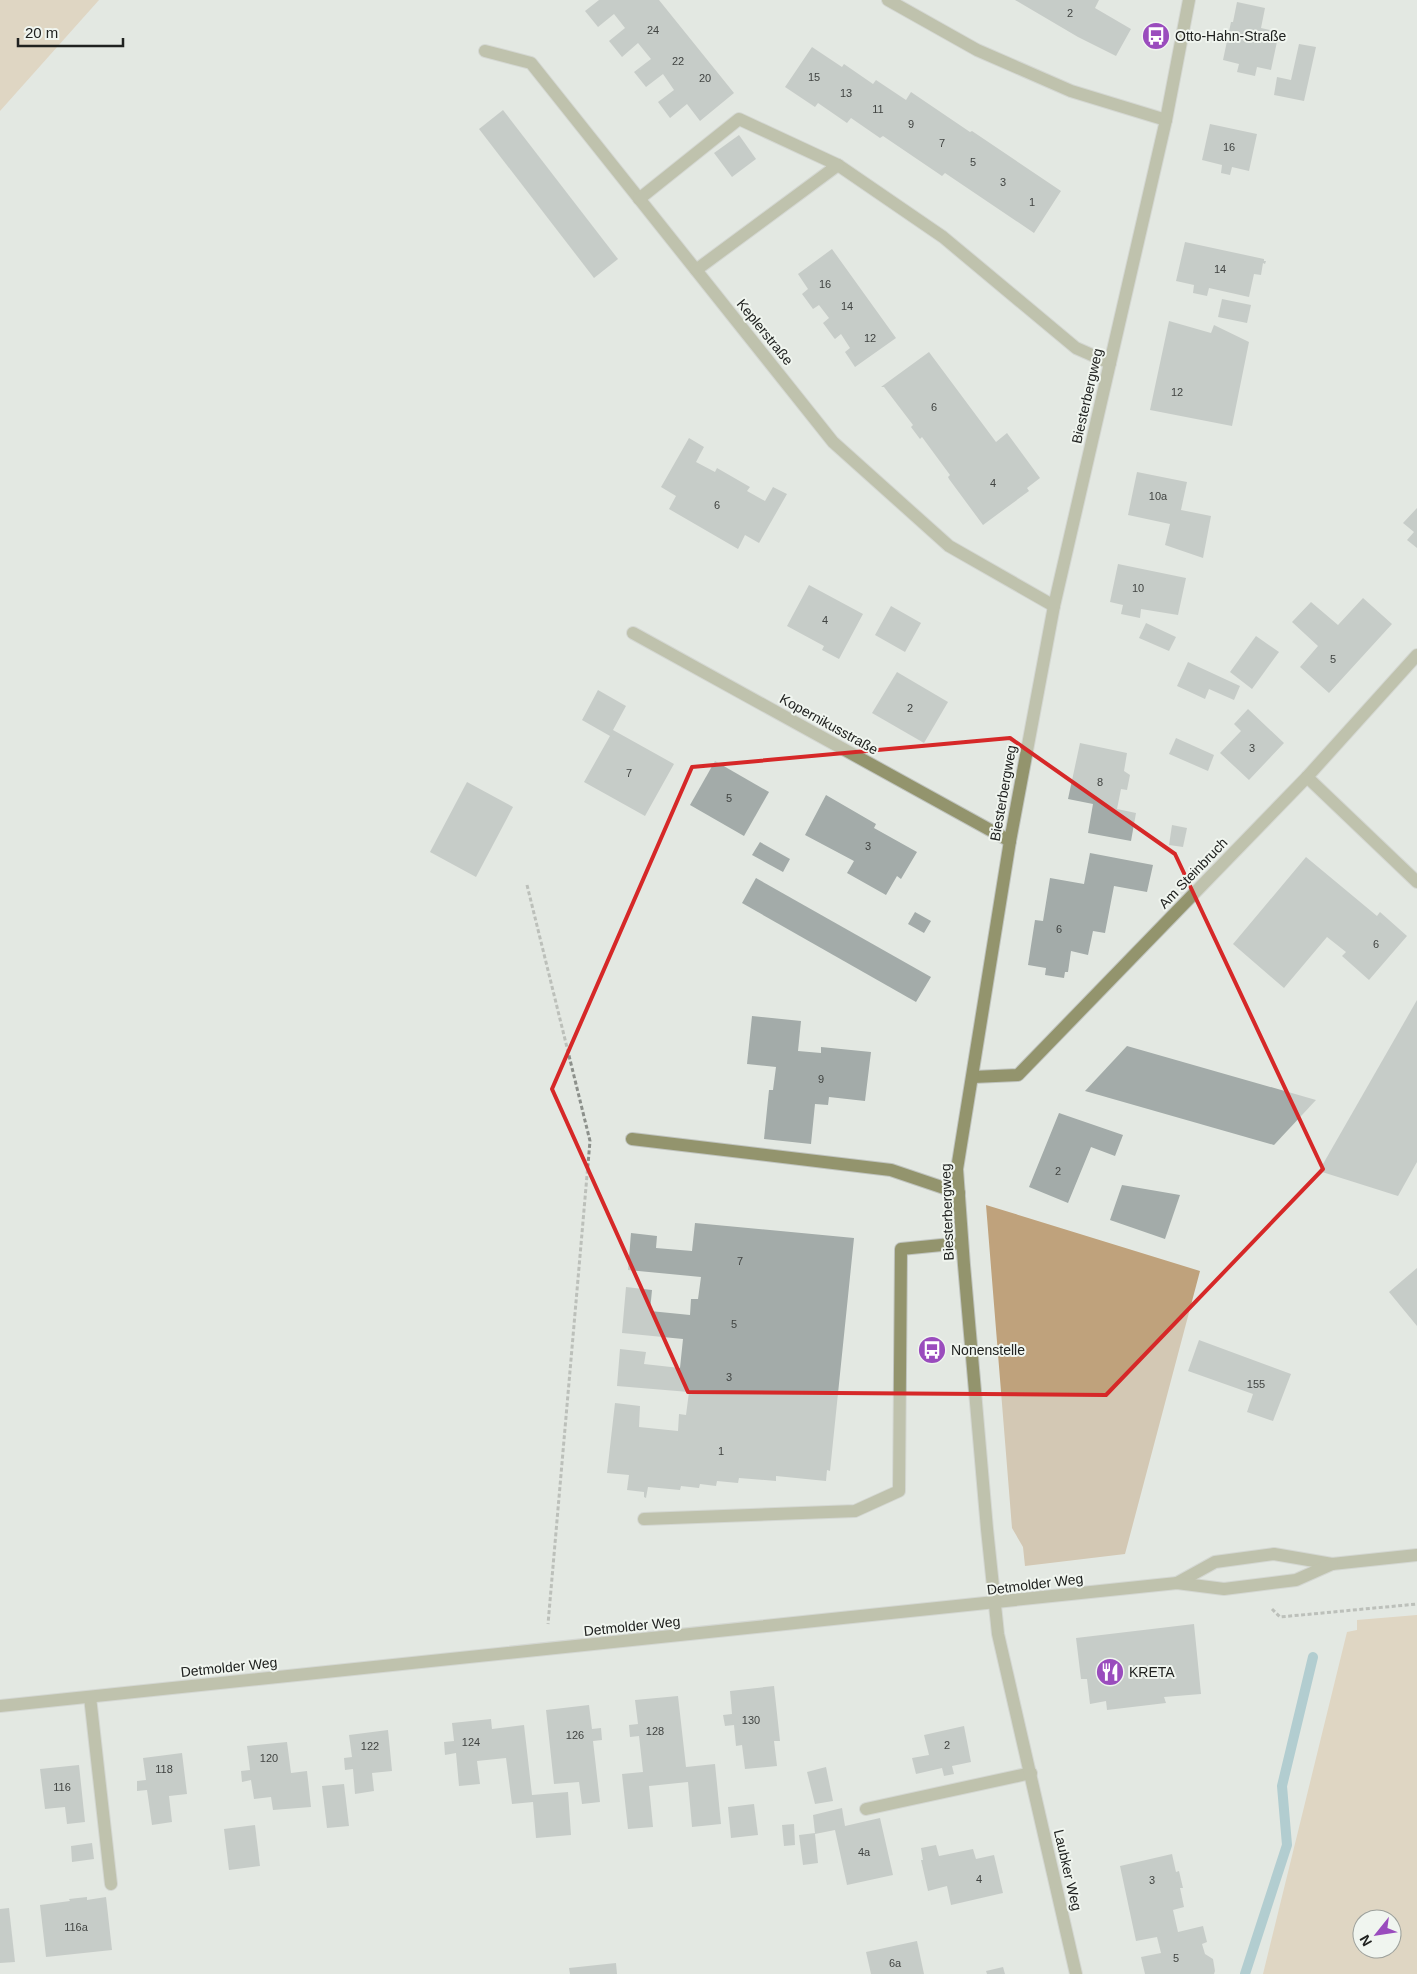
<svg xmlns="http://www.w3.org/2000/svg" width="1417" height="1974" viewBox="0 0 1417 1974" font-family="Arial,sans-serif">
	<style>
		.green { fill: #dac09d; fill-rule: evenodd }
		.forest { fill: #bfa27c }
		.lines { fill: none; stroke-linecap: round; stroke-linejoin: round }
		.stream { stroke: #75aeba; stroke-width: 10 }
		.building { fill: #a3aba9 }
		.minor-casing { stroke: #c0c4bf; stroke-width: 14 }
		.path { stroke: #8c908b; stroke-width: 3; stroke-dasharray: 4 2.5; stroke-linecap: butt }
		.minor { stroke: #93946d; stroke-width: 12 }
		.marked { fill: none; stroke: #d62828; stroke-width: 4; stroke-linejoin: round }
		.labels { text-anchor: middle; stroke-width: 4; stroke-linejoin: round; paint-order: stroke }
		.number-label { font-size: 11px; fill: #414442 }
		.poi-label { font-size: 14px; fill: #202220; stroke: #f0f5ef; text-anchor: start }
		.street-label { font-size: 14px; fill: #202220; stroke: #f0f5ef }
	</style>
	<rect width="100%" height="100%" fill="#e3e8e2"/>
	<g class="green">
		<path d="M0,0H99L0,111Z"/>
		<path d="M1417,1615V1974H1263L1347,1632L1357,1630V1620ZM1362,1919H1392V1949H1362Z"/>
	</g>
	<path class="forest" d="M986,1205L1200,1271L1125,1554L1025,1566L1023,1547L1012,1528Z"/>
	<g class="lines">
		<path class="stream" d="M1245,1974L1287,1845L1282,1786L1313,1657"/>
	</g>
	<g class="building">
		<path d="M599,0H659L734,93L700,121L687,104L670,118L658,102L674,90L663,74L646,87L634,72L651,59L638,43L622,57L609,41L625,28L614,14L598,27L585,11Z"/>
		<path d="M1015,0H1099L1095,8L1131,29L1116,56L1078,37Z"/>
		<path d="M1237,2L1265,8L1261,28L1279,32L1271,70L1257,67L1255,76L1237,72L1239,64L1223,60L1231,22H1233Z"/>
		<path d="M1299,44L1316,47L1304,101L1274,95L1277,77L1291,80Z"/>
		<path d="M812,47L842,67L844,64L873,84L876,80L906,100L911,92L970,132L972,131L1061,191L1034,233L945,173L942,176L883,136L880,138L851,118L847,123L818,103L815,107L785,87Z"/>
		<path d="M503,110L618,259L594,278L479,129Z"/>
		<path d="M1210,124L1257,134L1249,171L1232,167L1230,175L1221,173L1222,165L1202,160Z"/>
		<path d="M739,135L756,159L732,177L714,153Z"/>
		<path d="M1185,242L1264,259V261H1266L1265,264L1263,263L1261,275L1254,274L1249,297L1209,288L1207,296L1193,293L1194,285L1176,281Z"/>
		<path d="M832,249L896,338L855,367L845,352L850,348L841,334L835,339L834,338L823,323L829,318L819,305L813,309L802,294L808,289L798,274Z"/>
		<path d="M1222,299L1251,305L1247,323L1218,317Z"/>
		<path d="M1169,321L1211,333L1214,325L1249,342L1232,426L1150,410Z"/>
		<path d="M929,352L996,442L1007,433L1040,478L1027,488L1029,491L983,525L949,479L948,477L950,475L922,437L920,439L911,427L913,425L884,387H881Z"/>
		<path d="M689,438L704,447L696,462L715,472L717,468L750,487L747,491L765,501L773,487L787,494L759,543L745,535L738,549L669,509L676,496L661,487Z"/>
		<path d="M1137,472L1187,482L1181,510L1211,516L1203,558L1165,545L1170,524L1128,515Z"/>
		<path d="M1417,508V548L1407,540L1414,532L1403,523Z"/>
		<path d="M1118,564L1186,578L1178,615L1141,609L1140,618L1121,614L1123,605L1110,602Z"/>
		<path d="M809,585L863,614L839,659L822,650L824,646L787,626Z"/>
		<path d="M1363,598L1392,624L1329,693L1300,667L1318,646L1292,622L1311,602L1338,625Z"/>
		<path d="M891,606L921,623L905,652L875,635Z"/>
		<path d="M1146,623L1176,637L1169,651L1139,638Z"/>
		<path d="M1256,636L1279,652L1252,689L1230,672Z"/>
		<path d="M1188,662L1240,686L1234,700L1209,689L1205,699L1177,686Z"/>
		<path d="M897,672L948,702L924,743L872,713Z"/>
		<path d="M598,690L626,706L613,730L674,764L645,816L584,782L610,736L582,720Z"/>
		<path d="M1248,709L1284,743L1249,780L1220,753L1241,731L1234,724Z"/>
		<path d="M1176,738L1214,755L1208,771L1169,754Z"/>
		<path d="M1080,743L1127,753L1124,771L1130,775L1127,790L1121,789L1117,809L1136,813L1131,841L1088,833L1093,804L1068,799Z"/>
		<path d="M715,761L769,792L744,836L690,805Z"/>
		<path d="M467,782L513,807L476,877L430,852Z"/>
		<path d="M826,795L876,824L874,828L917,852L901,879L897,876L886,895L847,873L854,861L805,835Z"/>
		<path d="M1172,825L1187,828L1183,847L1169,845Z"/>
		<path d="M760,842L790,859L783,872L752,855Z"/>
		<path d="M1090,853L1153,865L1147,892L1114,886L1105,933L1093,931L1088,955L1071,951L1068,972H1065L1064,978L1045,975L1046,968L1028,965L1035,920L1043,921L1050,878L1084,884Z"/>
		<path d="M1306,857L1377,916L1380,912L1407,936L1369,980L1342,956L1346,952L1327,937L1284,988L1233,944Z"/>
		<path d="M756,878L931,977L916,1002L742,903Z"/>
		<path d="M915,912L931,921L924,933L908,924Z"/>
		<path d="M1417,1000V1162L1398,1196L1319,1171Z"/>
		<path d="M752,1016L801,1021L798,1051L821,1053V1047L871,1052L865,1101L829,1097L828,1105L815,1104L811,1144L764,1139L769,1090H773L776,1067L747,1064Z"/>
		<path d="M1127,1046L1316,1100L1274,1145L1085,1091Z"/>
		<path d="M1059,1113L1123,1135L1115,1156L1091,1147L1068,1203L1029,1187Z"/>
		<path d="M1122,1185L1180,1195L1165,1239L1110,1220Z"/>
		<path d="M695,1223L854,1238L830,1471L827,1470L826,1481L776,1476V1481L739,1478L738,1483L717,1481L716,1486L700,1484L699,1488L681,1486L680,1490L648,1487L646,1498L644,1497V1492L627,1490L629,1475L607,1473L615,1403L640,1406L639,1427L678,1431L679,1414L686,1415L689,1392L617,1386L620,1349L646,1352L644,1364L680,1368L683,1339L622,1333L626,1287L652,1290L650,1311L690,1315L691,1299H698L701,1277L628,1270L631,1233L657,1236L656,1248L692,1251Z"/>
		<path d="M1417,1268V1326L1389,1292Z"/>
		<path d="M1199,1340L1291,1374L1273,1421L1247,1412L1253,1394L1188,1371Z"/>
		<path d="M1194,1624L1201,1694L1164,1697L1166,1703L1107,1710L1106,1701L1090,1704L1087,1679H1081L1076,1638Z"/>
		<path d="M774,1686L780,1741H774L777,1766L745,1769L742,1745L736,1746L734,1725L725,1726L723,1715L732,1714L730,1691Z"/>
		<path d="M678,1696L686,1767L715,1764L721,1824L692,1827L688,1782L649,1786L653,1827L628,1829L622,1774L643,1772L639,1736L630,1737L629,1725L638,1724L635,1700Z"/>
		<path d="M589,1705L592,1729L601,1728L602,1740L593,1741L600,1802L582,1804L579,1782L554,1784L546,1710Z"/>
		<path d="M491,1719L492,1729L524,1725L532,1795L568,1792L571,1835L536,1838L533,1802L512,1804L506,1758L477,1761L480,1784L459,1786L456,1753L445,1755L444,1742L454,1741L452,1723Z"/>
		<path d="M964,1726L971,1762L952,1766L954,1774L944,1776L942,1768L916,1774L912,1758L929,1755L924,1735Z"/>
		<path d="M388,1730L392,1771L372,1773L374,1791L355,1794L353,1769L345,1770L344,1758L352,1757L349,1735Z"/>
		<path d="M287,1742L291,1773L307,1771L311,1807L273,1810L271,1797L254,1799L251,1780L242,1782L241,1771L250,1770L247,1746Z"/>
		<path d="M182,1753L187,1794L169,1796L172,1822L152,1825L147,1790L137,1791V1781L146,1780L143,1758Z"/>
		<path d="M79,1765L85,1822L67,1824L65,1807L45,1809L40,1769Z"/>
		<path d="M826,1767L833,1801L815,1804L807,1772Z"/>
		<path d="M344,1784L349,1826L327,1828L322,1786Z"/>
		<path d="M754,1804L758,1835L731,1838L728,1807Z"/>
		<path d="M842,1808L845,1826L880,1818L893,1875L847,1885L835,1830L815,1834L818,1863L803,1865L799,1835L815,1833L813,1815Z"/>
		<path d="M794,1824L795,1845L784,1846L782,1825Z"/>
		<path d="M255,1825L260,1866L229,1870L224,1829Z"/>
		<path d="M92,1843L94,1859L72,1862L71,1846Z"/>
		<path d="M936,1845L939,1856L973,1849L976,1859L994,1855L1003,1893L951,1905L947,1886L928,1891L921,1860H923L921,1848Z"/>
		<path d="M1172,1854L1176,1872L1179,1871L1183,1888H1180L1184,1907L1173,1910L1178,1932L1203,1926L1207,1942L1202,1944L1205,1954L1213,1959L1215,1971L1214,1974H1145L1141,1957L1161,1953L1157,1937L1136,1941L1120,1866Z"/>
		<path d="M87,1897V1900L106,1897L112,1950L46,1957L40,1905L70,1901L69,1899Z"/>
		<path d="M9,1908L15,1962L0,1963V1909Z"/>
		<path d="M917,1941L924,1974H871L866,1952Z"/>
		<path d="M616,1963L617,1974H570L569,1968Z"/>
		<path d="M1003,1967L1005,1974H987L986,1971Z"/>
	</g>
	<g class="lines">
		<defs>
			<g id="minor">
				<path d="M888,0L977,50L1071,91L1166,120"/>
				<path d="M485,51L531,63L833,442L949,546L1054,606"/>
				<path d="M838,165L943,237L1076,348L1110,363"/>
				<path d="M639,199L739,119L838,165L696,270"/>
				<path d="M633,633L1010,841"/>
				<path d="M1307,777L1417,882"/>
				<path d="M973,1077L1018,1075L1307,777L1417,655"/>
				<path d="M632,1139L891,1170L959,1193"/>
				<path d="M644,1519L855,1511L899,1491L901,1249L962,1243"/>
				<path d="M1177,1583L1215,1562L1274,1554L1332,1564L1417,1555"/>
				<path d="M90,1697L111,1884"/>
				<path d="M0,1706L1177,1583L1224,1589L1296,1580L1332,1564"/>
				<path d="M866,1809L1031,1773"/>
				<path d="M1076,1974L998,1634L987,1529L964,1265L957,1169L1010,841L1054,606L1166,120L1189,0"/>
			</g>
		</defs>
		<use href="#minor" class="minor-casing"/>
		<g class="path">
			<path d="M527,885L590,1141L548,1624"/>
			<path d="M1272,1609L1280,1617L1417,1604"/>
		</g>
		<use href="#minor" class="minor"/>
	</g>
	<path d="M0 0H1417V1974H0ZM1010,738L1175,854L1323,1169L1106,1395L688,1392L552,1089L692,767Z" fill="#e3e8e2" fill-opacity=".55" fill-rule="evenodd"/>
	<path class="marked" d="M1010,738L1175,854L1323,1169L1106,1395L688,1392L552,1089L692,767Z"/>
	<defs>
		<symbol id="bus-disc" viewBox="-11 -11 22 22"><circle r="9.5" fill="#9a4cbd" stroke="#f0f5ef"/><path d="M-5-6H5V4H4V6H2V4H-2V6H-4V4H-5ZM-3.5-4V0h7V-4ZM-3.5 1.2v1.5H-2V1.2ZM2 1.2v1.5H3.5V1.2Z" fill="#fff"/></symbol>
		<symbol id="restaurant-disc" viewBox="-11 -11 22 22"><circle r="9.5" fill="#9a4cbd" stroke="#f0f5ef"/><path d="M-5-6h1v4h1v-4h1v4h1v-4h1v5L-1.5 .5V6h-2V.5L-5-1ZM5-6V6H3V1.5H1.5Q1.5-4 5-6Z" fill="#fff"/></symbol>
	</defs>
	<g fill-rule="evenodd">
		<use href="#bus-disc" x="1140" y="20" width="32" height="32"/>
		<use href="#bus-disc" x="916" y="1334" width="32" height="32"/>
		<use href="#restaurant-disc" x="1094" y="1656" width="32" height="32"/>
	</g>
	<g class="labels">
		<g class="number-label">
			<text x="1070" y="17">2</text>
			<text x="653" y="34">24</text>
			<text x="678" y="65">22</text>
			<text x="814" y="81">15</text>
			<text x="705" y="82">20</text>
			<text x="846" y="97">13</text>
			<text x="878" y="113">11</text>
			<text x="911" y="128">9</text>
			<text x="942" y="147">7</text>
			<text x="1229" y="151">16</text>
			<text x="973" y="166">5</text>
			<text x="1003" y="186">3</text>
			<text x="1032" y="206">1</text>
			<text x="1220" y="273">14</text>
			<text x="825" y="288">16</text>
			<text x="847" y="310">14</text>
			<text x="870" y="342">12</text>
			<text x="1177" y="396">12</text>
			<text x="934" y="411">6</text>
			<text x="993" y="487">4</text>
			<text x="1158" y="500">10a</text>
			<text x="717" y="509">6</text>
			<text x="1138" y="592">10</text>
			<text x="825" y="624">4</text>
			<text x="1333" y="663">5</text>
			<text x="910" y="712">2</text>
			<text x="1252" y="752">3</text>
			<text x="629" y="777">7</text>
			<text x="1100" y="786">8</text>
			<text x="729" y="802">5</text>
			<text x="868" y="850">3</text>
			<text x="1059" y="933">6</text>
			<text x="1376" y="948">6</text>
			<text x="821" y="1083">9</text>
			<text x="1058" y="1175">2</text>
			<text x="740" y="1265">7</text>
			<text x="734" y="1328">5</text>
			<text x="729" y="1381">3</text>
			<text x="1256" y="1388">155</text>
			<text x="721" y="1455">1</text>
			<text x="751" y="1724">130</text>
			<text x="655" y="1735">128</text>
			<text x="575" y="1739">126</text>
			<text x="471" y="1746">124</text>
			<text x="947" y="1749">2</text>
			<text x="370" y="1750">122</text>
			<text x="269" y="1762">120</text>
			<text x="164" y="1773">118</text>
			<text x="62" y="1791">116</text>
			<text x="864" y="1856">4a</text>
			<text x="979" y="1883">4</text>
			<text x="1152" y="1884">3</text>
			<text x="76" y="1931">116a</text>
			<text x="1176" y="1962">5</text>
			<text x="895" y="1967">6a</text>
		</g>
		<g class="poi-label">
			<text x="1175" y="41">Otto-Hahn-Straße</text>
			<text x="951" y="1355">Nonenstelle</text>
			<text x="1129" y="1677">KRETA</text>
		</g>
		<g class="street-label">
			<text transform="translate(765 332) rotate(51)" y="5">Keplerstraße</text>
			<text transform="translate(1087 396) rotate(-77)" y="5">Biesterbergweg</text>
			<text transform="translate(829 724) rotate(29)" y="5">Kopernikusstraße</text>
			<text transform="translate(1003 793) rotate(-80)" y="5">Biesterbergweg</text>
			<text transform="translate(1193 873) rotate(-46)" y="5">Am Steinbruch</text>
			<text transform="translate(947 1212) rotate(-92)" y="5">Biesterbergweg</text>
			<text transform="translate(1035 1584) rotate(-7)" y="5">Detmolder Weg</text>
			<text transform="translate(632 1626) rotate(-6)" y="5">Detmolder Weg</text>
			<text transform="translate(229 1667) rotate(-6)" y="5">Detmolder Weg</text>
			<text transform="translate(1068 1870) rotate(77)" y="5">Laubker Weg</text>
		</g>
	</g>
	<g transform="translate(1377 1934) rotate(240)"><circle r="24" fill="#f0f5ef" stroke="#9da19c"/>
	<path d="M0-4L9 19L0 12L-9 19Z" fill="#9a4cbd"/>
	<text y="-8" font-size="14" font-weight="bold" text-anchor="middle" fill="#202220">N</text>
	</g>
	<path d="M18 38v8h105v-8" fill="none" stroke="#202220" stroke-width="2.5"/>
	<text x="25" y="38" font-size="15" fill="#202220" stroke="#f0f5ef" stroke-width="4" paint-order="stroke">20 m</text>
</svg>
